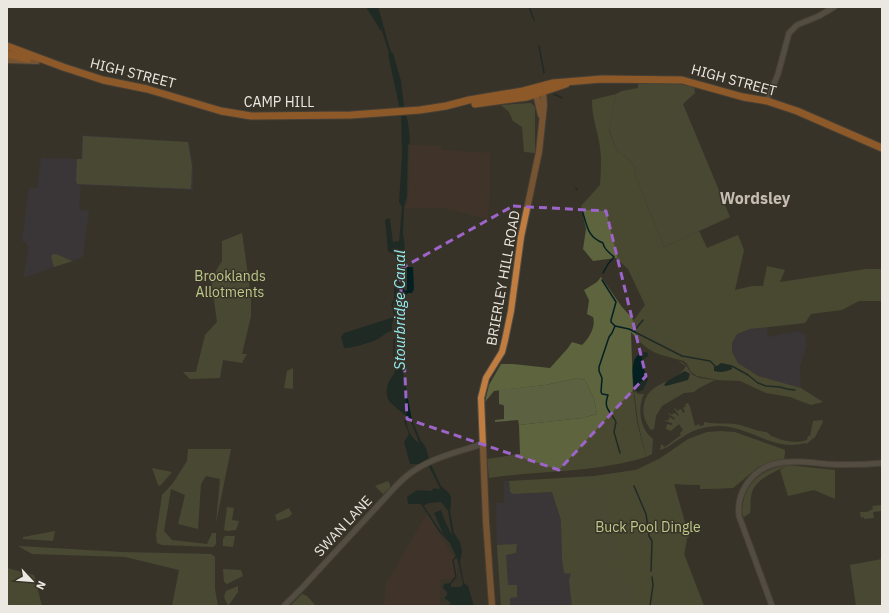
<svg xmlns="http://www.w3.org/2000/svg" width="889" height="613" viewBox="0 0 889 613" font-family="'IBM Plex Sans',sans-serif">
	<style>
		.industrial { fill: #49362e }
		.education { fill: #3c3849 }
		.green { fill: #5c6241 }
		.forest { fill: #5d643e }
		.water { fill: #042022; fill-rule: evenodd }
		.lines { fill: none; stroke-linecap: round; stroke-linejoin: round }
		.stream { stroke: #042022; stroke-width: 1.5 }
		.minor-casing { stroke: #554f47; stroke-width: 7 }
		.major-casing { stroke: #554f47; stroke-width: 8 }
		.highway-casing { stroke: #554f47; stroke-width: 9 }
		.minor { stroke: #736d61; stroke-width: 5 }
		.major { stroke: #c17d3f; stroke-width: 6 }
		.highway { stroke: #f58728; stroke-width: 7 }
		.marked { fill: none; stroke: #9d64c9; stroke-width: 3; stroke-dasharray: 8 5; stroke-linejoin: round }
		.labels { text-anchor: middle; stroke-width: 3; stroke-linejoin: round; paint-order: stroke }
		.street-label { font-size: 14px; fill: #ebe7e1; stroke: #383328 }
		.park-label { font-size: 14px; fill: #bcc988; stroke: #383328 }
		.water-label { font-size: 15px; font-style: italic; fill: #92ebf0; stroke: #383328 }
		.quarter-label { font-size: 16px; font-weight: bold; fill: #c5bdb1; stroke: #383328 }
	</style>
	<rect width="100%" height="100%" fill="#383328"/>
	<g class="industrial">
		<path d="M410,145L441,146V150L490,153V183L488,219L445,208H405L408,201Z"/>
		<path d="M427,514L457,562V578L440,579V604L441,606H384L386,583Z"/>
	</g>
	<g class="education">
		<path d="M82,135L189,142L193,166V190L81,185L79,209L89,211L83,257L23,278L29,247L27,246V243L22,241L29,188H37L41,158L81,159Z"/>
		<path d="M767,327L768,337L797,331L805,334L807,345L800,367L801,388L758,376L738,363L732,352V343L737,334L750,329Z"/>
		<path d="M504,481H509L510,492L513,494L552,492L634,606H501L497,552L496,503H504Z"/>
	</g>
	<g class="green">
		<path d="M638,82L672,83L694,86L695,93L683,104L730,217L664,247L635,175L636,168L627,158L617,151L609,130L616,94L622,91L638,88Z"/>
		<path d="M83,136L188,142L192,166L191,189L77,184L76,180L77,159H82Z"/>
		<path d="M242,233L251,296V316L242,354H247L242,363L223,360L220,378L190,379L183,372H196L205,335L217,322L211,279L222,261V241Z"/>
		<path d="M678,361C690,364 686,371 695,376C700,379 709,379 715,380L699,388L694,392L684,393L662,406L656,416L654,429L651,430C645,422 642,414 644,404C649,380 677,384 686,366Z"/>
		<path d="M293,368V389L284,388L287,371Z"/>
		<path d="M578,378L585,380L594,399L597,414L582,418L519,425L518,420L495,422V420L504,419V406L503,405L499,404V390L545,385Z"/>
		<path d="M634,391L638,394H644C637,408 640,429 653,439L652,454L646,457L638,422Z"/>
		<path d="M688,403L690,407L695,426L699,424L700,426L704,425V420V422C709,424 727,423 735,424C746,426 755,431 766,432C769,433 770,436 774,437C784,441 796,444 807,440L808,436H810L813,421L822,420L823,422L815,437L806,444L805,443C775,452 749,426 719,426C705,426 692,430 681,438C674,442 668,448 660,450L661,444L665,447L681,435L680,433L683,430L679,424L671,431L666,429L667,424L672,425V423L665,421V420L668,421L670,417L674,420L675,418L668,414L669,413L671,415L675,413L678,416L679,415L674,409L675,408L677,411L681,409L683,413L685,412L683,408L686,406L685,404Z"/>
		<path d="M721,431L734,432L785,450L784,459L770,462L758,467L733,488L700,489V485L674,484L689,537L687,538L684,554L704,606H572L569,581L571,573L572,543L564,511V497L552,492L595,476L636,470L659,459L688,439L707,432Z"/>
		<path d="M188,449H231L216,523L220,479L206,476L201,484L198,529L178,524L185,495L171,489L164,531L172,540L207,544L212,533H216V544L213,547L162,545L157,543L156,535L162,495L173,483L187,461Z"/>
		<path d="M787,465C774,473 753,479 751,497C750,502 751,507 750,513L744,517C741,513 742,508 743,503C747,480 766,468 787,465Z"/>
		<path d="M152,468L172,472L160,486L158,485Z"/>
		<path d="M388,481L390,484V488L383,494L375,486Z"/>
		<path d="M882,505V511L873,512L874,518L864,519V517L861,518L860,512H867L873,509L872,506Z"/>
		<path d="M227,507L234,508L232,520L239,521L236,530L227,531L224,530Z"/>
		<path d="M289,508L292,514L289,517L277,521L275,515Z"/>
		<path d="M55,531L53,541L23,539V537Z"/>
		<path d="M225,536H235L233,547L223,546V539Z"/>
		<path d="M517,544L516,553L506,555L508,585H517V597L510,598V606H501L497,545Z"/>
		<path d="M18,546L122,552L211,554L215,557V589L218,606H172L179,570L125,557L32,554Z"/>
		<path d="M882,559V606H856L850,565Z"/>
		<path d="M223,569L241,570L243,576L227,584L224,582Z"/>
		<path d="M7,573L42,606H7Z"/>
		<path d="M238,586V592L228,606L224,597L226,591Z"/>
	</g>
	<g class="forest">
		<path d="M616,94L609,131L617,151L627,158L636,168L635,175L664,247L699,231L707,248L738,235L744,250L735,290L752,286H763L767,266L785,270L780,282L866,269H882V301H859L842,310L811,314L805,323L750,329L737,334L732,343V352L738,363L758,376L801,388L823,402L811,405L790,397L766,393L740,381L717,380L697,376L691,372L687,364L684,361C658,354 649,354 631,332L633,389L637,422L646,457C595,473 541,470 489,478L487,459L520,454L519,425L582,418L597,414L594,399L585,380L578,378L545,385L494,391L485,402L489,385L501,364H513L550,368L568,348L572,342L582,345C589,338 596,327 593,317L587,314L589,300L584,290L597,282L601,277L622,307L634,320L645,305L628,269L616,258L593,261L583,249L586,229L581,206L600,185C601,171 602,156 599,141C596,126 592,116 592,100Z"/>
		<path d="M531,103L535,107V153L524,152L522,127L513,121L509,112L501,105Z"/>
		<path d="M53,254C59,254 66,259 73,261L54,267L51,256Z"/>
		<path d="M734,432L785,450L784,459L758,467L733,488L700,489V485L674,484L689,537L687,538L684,554L704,606H634L633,587L620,574L599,563L600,560H615L619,556L601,491L583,488L564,497V511L580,570L568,574L564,573L562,559L561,520L552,492L513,494L510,492L509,481L595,476L636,470L659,459L661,471L680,465L700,483C705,483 711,484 716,483C732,482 750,468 751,451L746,447L730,443Z"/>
		<path d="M787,465L835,470V499L814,490L788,496L780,470Z"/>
		<path d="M7,568L34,575L42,606H31L34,605L33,602L24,605L19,604C17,596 15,588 7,585Z"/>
		<path d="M302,594L307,596L316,606H290Z"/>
	</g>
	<g class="water">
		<path d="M366,7H378C383,22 386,37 391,52L393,53L401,81L405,115L407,117L409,130L410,143L408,145L407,196L404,207L403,234L404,239L405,254L401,262L400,283L405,291L407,290V267H413L414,289L412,293H408L406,295L404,305L401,313L400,356L412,420L421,441C426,445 428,454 429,460L441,486L449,493L451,497V505L450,511L454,533L460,542L462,551L460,562L464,583L468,586L474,606H447L451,603L444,598L447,595V592L443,588L444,584L451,583V587H459L462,586L463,583L458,561L450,543L445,538L434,513L441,510L445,521L452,535L448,511L441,502L429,503L423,506L420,504H408L407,497L417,490L432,491L433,488L439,489L440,488L426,461L419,464H410L404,442L409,434L404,422L406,416C401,411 394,407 390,402C386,399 386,387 388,384C390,377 394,377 396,367L394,365V356L396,358L399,353V313L394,301V287C403,283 402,252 388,252L385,220L389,218L390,219L393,242L399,241L402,207L399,202L402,155L401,115L388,54L389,53L382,31L380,29L379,31V28ZM407,418L411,422L419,443C412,439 405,427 407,418Z"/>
		<path d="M393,316H395L392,324V331C386,332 383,336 378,339C373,342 350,349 344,348L341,337L344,333L391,318Z"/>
		<path d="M646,352L648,353V356L641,361L648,380L643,390L638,392L634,389C633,376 628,354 646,352Z"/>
		<path d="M721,363L731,365L732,366V369C726,372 720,373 714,371V365L717,366Z"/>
		<path d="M685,371L690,374L688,380L666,386L664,385L667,381Z"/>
	</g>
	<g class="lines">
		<g class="stream">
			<path d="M529,7L534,20"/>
			<path d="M539,46L544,73"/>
			<path d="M554,94L562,98"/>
			<path d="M576,188L577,190"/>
			<path d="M582,210C587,225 587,237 603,243C604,250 609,252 614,257L608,264L603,273"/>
			<path d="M602,280L616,302L611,320V322L615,326L612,333L609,337L599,367V371L602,378L601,392L602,394L608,395C603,409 610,410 616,422L614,432L620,453"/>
			<path d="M394,301L392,304L395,316"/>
			<path d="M615,326L629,329L682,356L710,361L714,365"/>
			<path d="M634,331L643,320"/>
			<path d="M394,339V356"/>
			<path d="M732,366L748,375L758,383L766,386L780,387L787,389L795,390"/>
			<path d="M634,486L646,514L649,536L652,541L651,571"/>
			<path d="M423,506L441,533L445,536"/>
			<path d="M451,583L456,577L453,560L456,557"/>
			<path d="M650,606L653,585L652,577"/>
		</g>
		<defs>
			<g id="minor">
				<path d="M767,101L778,74L789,33L797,25L819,16L834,7"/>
				<path d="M284,606L302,588L396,486C402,480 408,474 415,470C435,457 460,451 483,444"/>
				<path d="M772,606L739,516C736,493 751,471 774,464C790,460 809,462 826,464C845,465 863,465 882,463"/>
			</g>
			<g id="major">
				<path d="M7,60L37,61"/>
				<path d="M537,91L536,94L541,115"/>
				<path d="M492,606L486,522L481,398L486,378L502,352L505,340L511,311L521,237L539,152L544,105L543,92L540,90"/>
			</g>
			<g id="highway">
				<path d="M7,46L63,67L103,80L147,89L221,111L251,116L351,115L420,110L446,106L469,100L523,91L553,83L602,79L682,80L743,97L767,101L797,111L882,148"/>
				<path d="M7,54L28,59"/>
				<path d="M475,104L527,97L566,84"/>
			</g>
		</defs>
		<use href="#minor" class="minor-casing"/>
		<use href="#major" class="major-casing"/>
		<use href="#highway" class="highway-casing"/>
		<use href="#minor" class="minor"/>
		<use href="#major" class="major"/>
		<use href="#highway" class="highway"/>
	</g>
	<path d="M0 0H889V613H0ZM513,206L606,211L646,376L559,470L407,419L400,269Z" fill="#383328" fill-opacity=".55" fill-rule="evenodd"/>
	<path class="marked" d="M513,206L606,211L646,376L559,470L407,419L400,269Z"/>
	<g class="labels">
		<g class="street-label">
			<text transform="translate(133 73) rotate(14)" y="5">HIGH STREET</text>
			<text transform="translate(734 80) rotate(15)" y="5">HIGH STREET</text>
			<text x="279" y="107">CAMP HILL</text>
			<text transform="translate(503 278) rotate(-80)" y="5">BRIERLEY HILL ROAD</text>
			<text transform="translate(343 526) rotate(-47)" y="5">SWAN LANE</text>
		</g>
		<g class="park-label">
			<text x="230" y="281">Brooklands<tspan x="230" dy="16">Allotments</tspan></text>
			<text x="648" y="532">Buck Pool Dingle</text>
		</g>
		<g class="water-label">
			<text transform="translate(400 310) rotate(-90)" y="5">Stourbridge Canal</text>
		</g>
		<g class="quarter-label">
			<text x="755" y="204">Wordsley</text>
		</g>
	</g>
	<rect width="889" height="613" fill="none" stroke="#ebe7e1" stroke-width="16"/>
	<g transform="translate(32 581) rotate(116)" stroke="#383328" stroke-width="3" paint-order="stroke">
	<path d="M0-3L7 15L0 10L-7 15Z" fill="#ebe7e1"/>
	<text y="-6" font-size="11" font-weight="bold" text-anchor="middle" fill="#ebe7e1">N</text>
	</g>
</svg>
